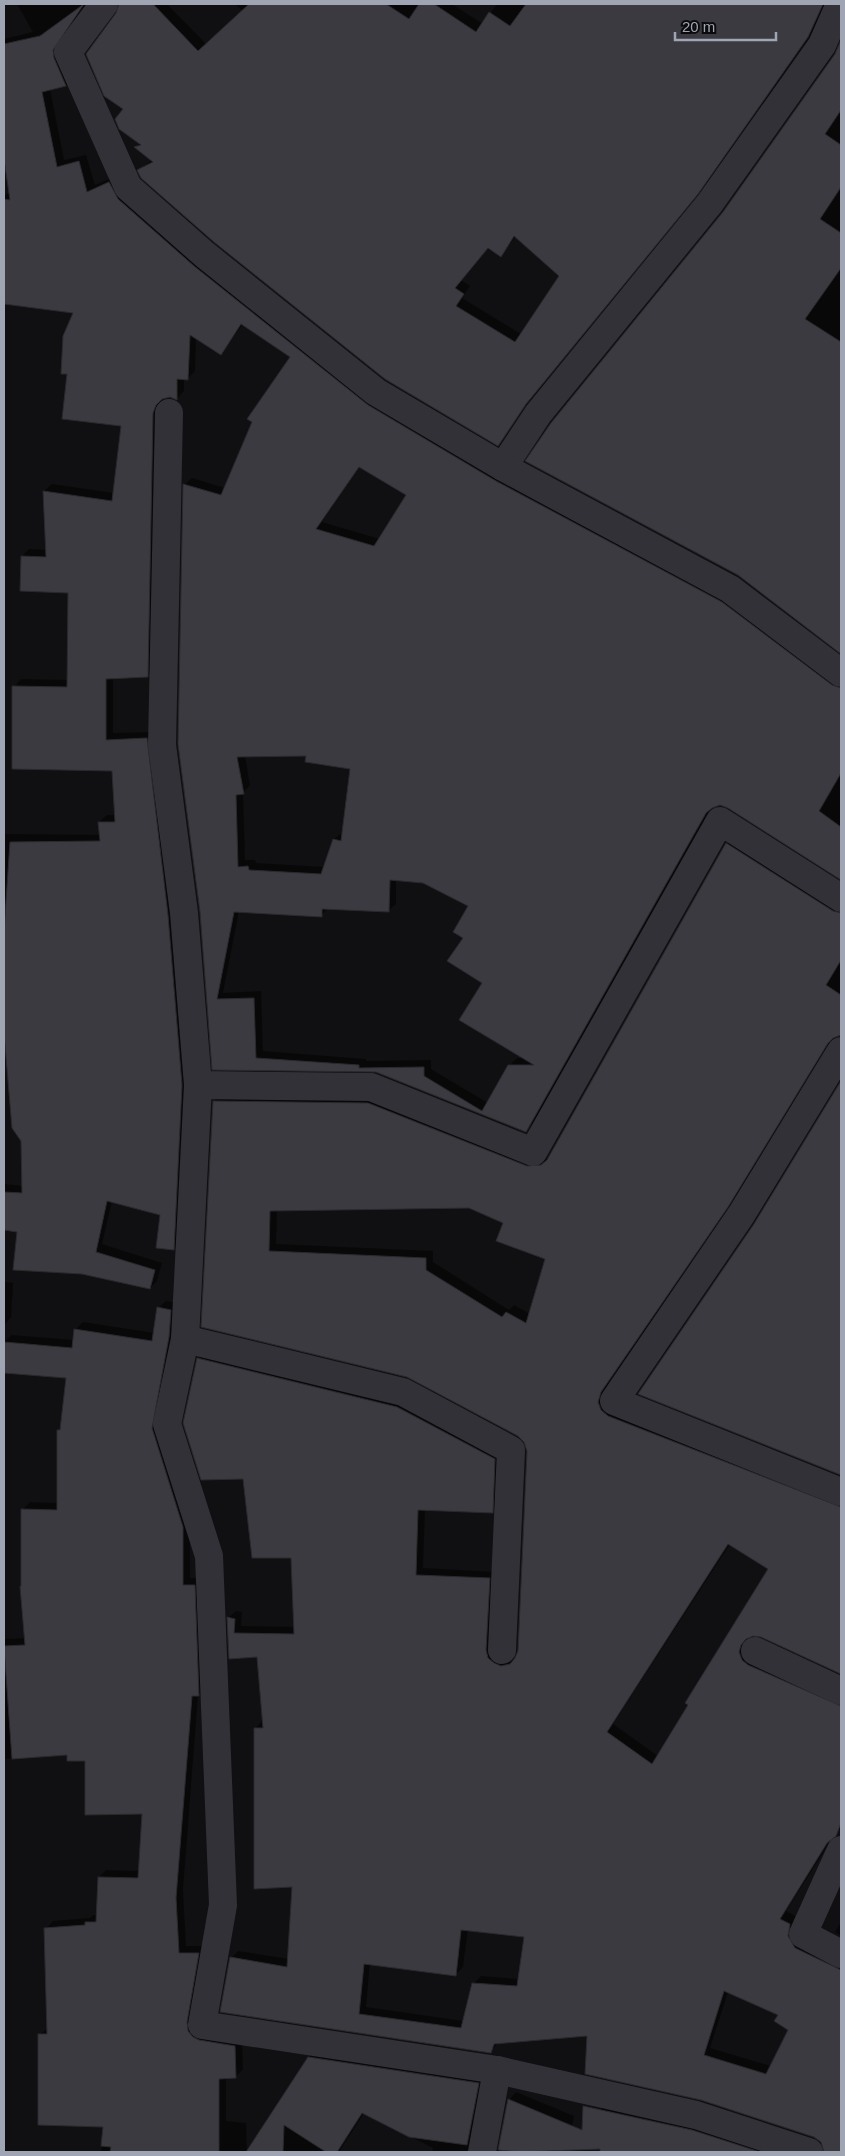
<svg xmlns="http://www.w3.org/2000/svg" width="845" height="2156" viewBox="0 0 845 2156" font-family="Arial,sans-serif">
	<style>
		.shadow { fill: #0007; fill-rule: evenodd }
		.building { fill: #3a3a40; stroke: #2a2a2e; fill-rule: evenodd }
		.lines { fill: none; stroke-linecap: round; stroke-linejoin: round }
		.street { stroke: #313137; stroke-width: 28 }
	</style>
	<rect width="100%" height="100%" fill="#101012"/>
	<g class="shadow">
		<path d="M17,4H86L59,41L73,78L66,85L50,89L64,160L86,155L95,185L116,176L375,398L729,595L841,679V878L729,807L720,804L713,806L533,1123L526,1131L377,1071L214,1068L184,485L192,478L225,488L291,357L243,324L221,354L196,338L195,371L188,378H184V391L177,398L170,396L162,398L160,404L155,669L147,676L113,678V733L154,732L189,1077L181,1242L173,1249L161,1214L112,1201L102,1244L162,1263L157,1281L150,1288L18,1231L4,1228V1184L23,1186L22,1141L6,1039H4V834L100,835L99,822L107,815H116L113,770L14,687L21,679L69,680V592L22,556L29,549L47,550L44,491L52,484L114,493L122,425L74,312L4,303V196L10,192L4,152V39L33,32ZM360,466L408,495L380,539L322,522ZM308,755L351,768L343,832L334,839L325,867L256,863L255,860H245L243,793L250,785L245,756ZM396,880L424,882L469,906L465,938L483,983L525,1058H517L509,1066L488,1103L431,1069V1060L366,1061V1059L263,1051L261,991L223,993L239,911L321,915L329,908L388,911L396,904Z"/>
		<path d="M120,4H167L206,44L244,12L235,4H452L483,24L497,4H826L815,29L705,185L533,395L498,444L139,170L152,160L136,147L140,143L125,109ZM516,236L561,276L521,334L462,298L470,286L461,280L488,247L501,255Z"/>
		<path d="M841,43V652L740,575L724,213L836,55Z"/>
		<path d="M734,836L841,905V1034L833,1036L735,1198L608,1384L605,1393L841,1499V1673L762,1636L754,1634L748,1636L746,1645L841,1698V1828L833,1837L786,1911L797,1917L841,1961V2152H825L822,2141L814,2136L598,2032L499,2042L490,2052L222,2011L231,1958L238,1951L289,1959L293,1886L256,1728L263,1720L258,1655L230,1658L228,1618L236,1611L242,1612L241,1626L295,1627L293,1557L244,1477L198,1359L205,1351L405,1400L502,1452L499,1504L492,1512L425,1509L423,1568L496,1572L509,1659L517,1657L519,1651L528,1451L525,1441L519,1435L407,1376L203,1326L214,1101L221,1094L376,1096L535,1160L543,1161L550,1156L727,844ZM470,1207L504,1222L546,1259L530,1314L514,1305L509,1310L433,1262V1251L276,1244L277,1210ZM730,1544L769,1568L658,1756L613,1724ZM468,1929L525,1936L519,1979L481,1976L473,1984L464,2021L366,2007L370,1963L456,1974L463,1967ZM728,1992L779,2014L790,2029L771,2066L710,2048Z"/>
		<path d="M841,1083V1474L640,1393L755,1224Z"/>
		<path d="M4,1282L13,1283L11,1317L4,1325Z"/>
		<path d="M166,1301L178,1303L159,1420L190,1519V1578H201L206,1687L198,1695L183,1890L186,1946H205L193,2014L242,2039L243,2069L236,2077H226V2121L246,2123L247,2152H101L104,2126L39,2035L48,2028L46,1929L53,1921L90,1918L93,1915H98L99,1877L106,1870L140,1871L144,1813L86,1760L68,1754L4,1759V1639L26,1638L23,1585L22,1510L30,1502L58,1503L59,1430L61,1427L67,1377L4,1371V1342L12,1335L74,1340L75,1330L83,1322L155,1333L158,1308Z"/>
		<path d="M841,1922V1936L835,1932Z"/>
		<path d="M316,2050L485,2076L476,2152H432L433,2148L364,2113L339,2152H247L308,2058Z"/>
		<path d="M516,2092L574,2116L567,2152H497L509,2100Z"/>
		<path d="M607,2102L789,2152H601L600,2110Z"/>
	</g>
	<g class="building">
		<path d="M84,4L53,50L54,58L66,86L42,92L57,167L79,161L87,192L109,182L118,199L194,266L368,405L496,481L722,602L832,685L841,688V773L819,811L841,827V880L728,808L720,805L712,808L706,813L526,1132L376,1072L212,1070L200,912L178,744L183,484L221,495L252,422L247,419L290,357L241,324L221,355L190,335L188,380L177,379V400L170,397L162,399L156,405L153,413L148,677L106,679V740L147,738L168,915L182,1085L174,1250L156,1248L160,1215L107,1201L96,1252L155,1270L150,1289L82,1274L13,1270L17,1232L4,1230V1192L22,1193L21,1141L12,1128L4,1033V931L10,842L100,841L98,822H115L112,771L12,769V686L67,687L68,593L20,591L21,556L46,557L43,491L112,501L121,426L62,419L67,374H61L63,336L73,313L4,304V199L10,200L4,159V44L40,36ZM359,467L406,495L374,546L316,529ZM306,756L305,762L350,769L341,841L333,839L321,874L249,870L248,866L238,867L236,795L244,794L237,757ZM390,880L423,883L468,906L453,932L463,938L447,961L482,983L459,1020L534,1065H508L482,1111L424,1076V1067L359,1068V1065L256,1058L254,998L217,999L234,912L322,917V909L389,912Z"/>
		<path d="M119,4H153L198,51L249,4H386L409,19L419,4H434L476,32L489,12L510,26L526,4H823L808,37L698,194L526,404L498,446L385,379L214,242L141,178L137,170L153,162L134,147L141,145L119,129L115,119L123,109L104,96L86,54L116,13ZM514,236L559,276L515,342L456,306L464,294L455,288L488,248L501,257Z"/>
		<path d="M841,40V110L825,134L841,145V187L820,219L841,233V268L805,319L841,342V654L738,575L525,461L551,423L723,212L835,54Z"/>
		<path d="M726,843L833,911L841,913V960L826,985L841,995V1035L833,1038L828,1043L728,1207L601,1392L598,1402L601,1410L608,1416L841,1507V1674L761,1637L753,1636L746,1639L741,1645L739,1652L742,1660L748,1665L841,1706V1823L836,1836L827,1843L780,1919L790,1924L788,1936L795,1948L841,1970V2152H824L821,2142L814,2137L701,2100L585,2074L587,2036L494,2044L491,2053L220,2012L230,1957L287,1967L292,1887L254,1889V1728H263L257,1657L229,1659L227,1617L235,1619L234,1633L294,1634L291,1558H252L243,1479L201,1480L183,1423L197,1358L397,1407L495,1459L493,1513L418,1510L416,1575L490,1578L486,1650L488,1658L494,1663L501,1666L510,1664L515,1658L518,1651L527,1451L524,1442L518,1436L407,1377L201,1327L213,1101L368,1103L527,1166L541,1165L547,1160ZM469,1208L503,1223L496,1241L545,1259L526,1323L506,1312L502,1317L426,1270V1258L269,1251L270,1211ZM728,1544L768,1569L685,1703L688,1705L652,1764L607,1732ZM461,1930L524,1937L517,1986L472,1983L461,2028L359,2014L364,1964L456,1976ZM724,1991L778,2015L774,2021L788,2030L766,2074L704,2055Z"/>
		<path d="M841,1081V1475L638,1394L754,1224Z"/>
		<path d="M157,1307L171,1310L169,1337L152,1428L183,1527V1585H195L199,1696H192L176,1898L179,1953H199L187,2022L188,2031L193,2037L199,2040L235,2046L236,2078L219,2079V2152H110L111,2147L101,2146L103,2127L38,2125V2034H47L44,1928L85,1925V1922H96L98,1877L138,1878L142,1814L85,1815V1761H67V1755L12,1759L4,1646L25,1645L20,1586H21V1509L57,1510V1430H60L66,1378L4,1373V1342L72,1348L74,1329L152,1341Z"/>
		<path d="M308,2057L479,2083L467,2145L409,2137L362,2113L337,2152H326L284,2125L283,2152H246Z"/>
		<path d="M508,2099L582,2130L583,2106L692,2130L760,2152H600V2149L520,2152L498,2150Z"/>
	</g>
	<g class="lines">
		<g class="street">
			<path d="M104,4L68,52L128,187L204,254L376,392L503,467L538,414L710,203L822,45L840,4"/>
			<path d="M169,413L162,745L184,913L198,1085"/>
			<path d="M503,467L730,589L841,673"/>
			<path d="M841,1051L741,1215L614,1401L841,1492"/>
			<path d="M185,1339L167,1424L209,1556L223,1905L202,2025L497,2070L696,2115L809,2152"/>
			<path d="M502,1650L511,1450L403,1392L185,1339L198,1085L371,1087L533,1152L720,821L841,898"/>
			<path d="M755,1651L841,1691"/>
			<path d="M841,1850L803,1934L841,1954"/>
			<path d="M482,2152L497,2070"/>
		</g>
	</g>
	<rect width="845" height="2156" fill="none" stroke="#a0a5b4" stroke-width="10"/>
	<path d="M675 32v8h101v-8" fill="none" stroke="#a0a5b4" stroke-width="2.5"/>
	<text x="682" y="32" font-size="15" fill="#a0a5b4" stroke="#0b0b0d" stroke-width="4" paint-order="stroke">20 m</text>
</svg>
